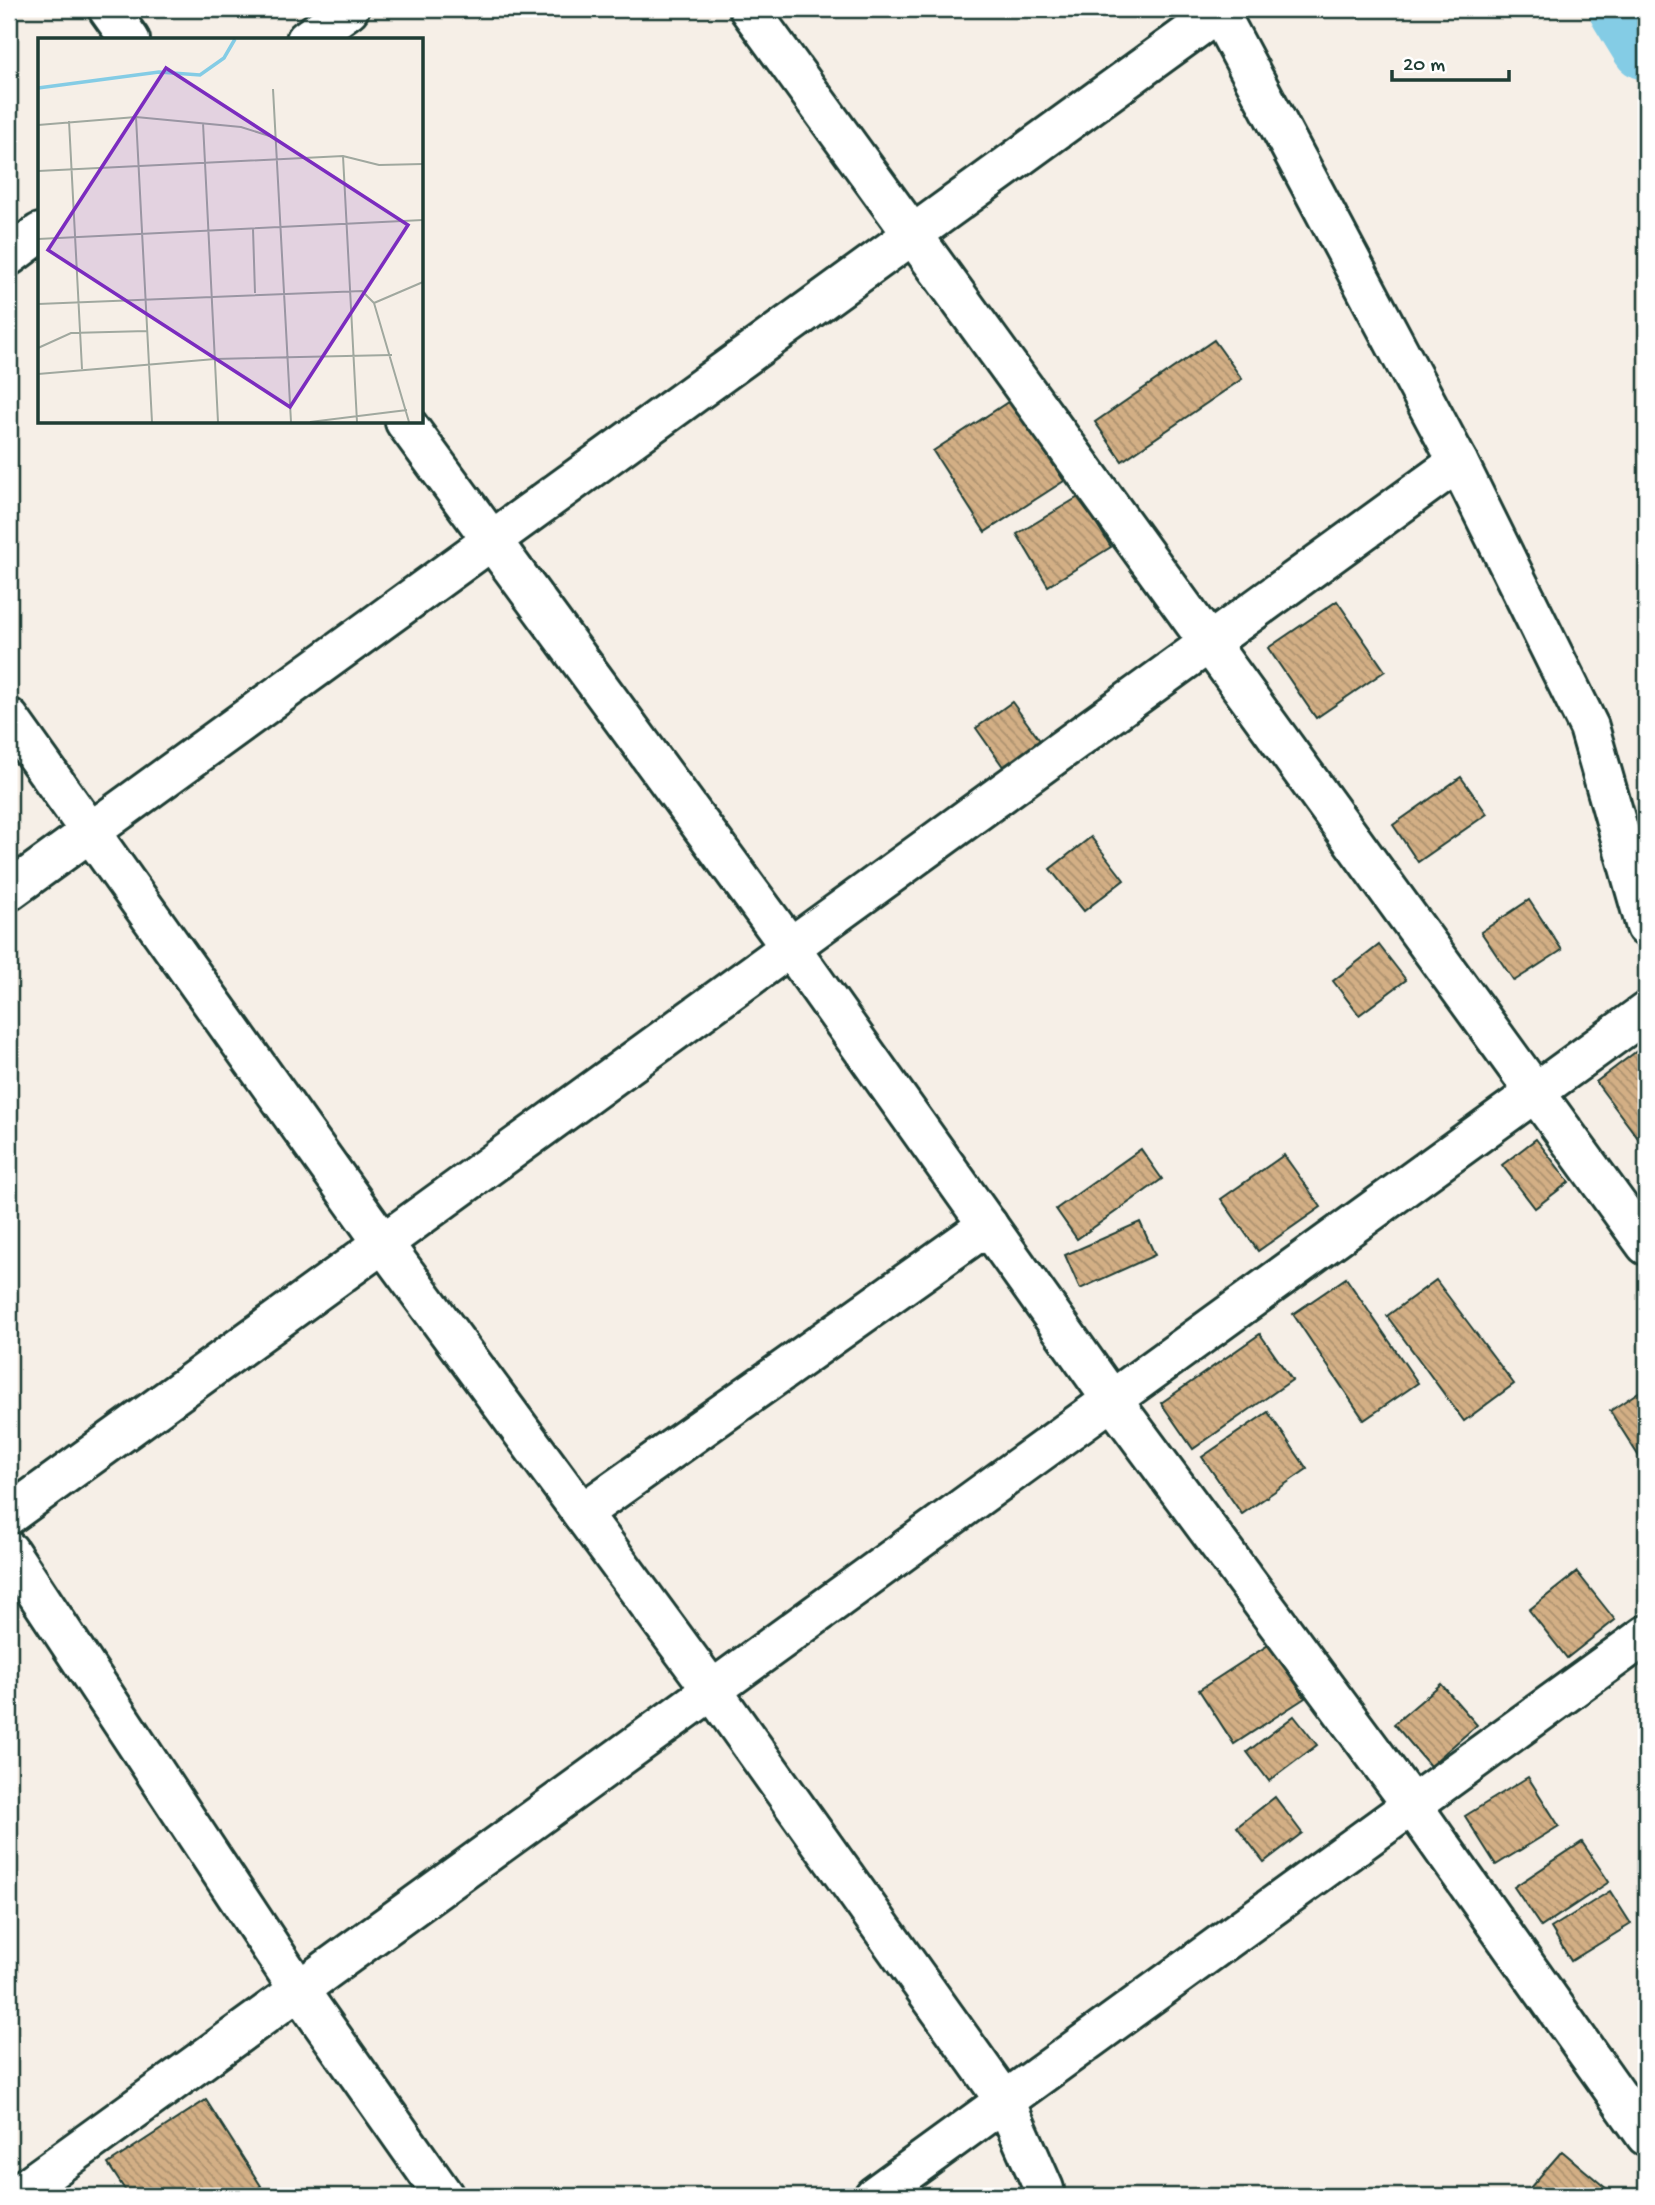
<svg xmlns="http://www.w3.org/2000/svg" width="1655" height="2205" viewBox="0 0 1655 2205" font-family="'Gochi Hand',sans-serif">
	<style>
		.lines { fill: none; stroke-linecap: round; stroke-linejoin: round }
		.river { stroke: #84cce5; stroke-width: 70 }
		.building { fill: url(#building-back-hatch); stroke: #1f3d34; stroke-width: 2 }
		.street-casing { stroke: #1f3d34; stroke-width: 44 }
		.street { stroke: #fff; stroke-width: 38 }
		.inset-river { fill: none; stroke: #84cce5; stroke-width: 3.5 }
		.inset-road { fill: none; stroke: #a0a89f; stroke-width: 2 }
		.view { fill: #7b2cbf; fill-opacity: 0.15; stroke: #7b2cbf; stroke-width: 3.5 }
		.inset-edge { fill: none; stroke: #1f3d34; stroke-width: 3.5 }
	</style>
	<defs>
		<pattern id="building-back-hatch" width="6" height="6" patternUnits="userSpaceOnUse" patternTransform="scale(1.75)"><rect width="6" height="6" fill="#d3af85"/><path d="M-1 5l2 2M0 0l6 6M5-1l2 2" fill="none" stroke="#ab906e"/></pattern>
	</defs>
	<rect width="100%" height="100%" fill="#f6efe7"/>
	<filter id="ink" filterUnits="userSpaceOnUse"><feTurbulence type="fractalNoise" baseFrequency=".0143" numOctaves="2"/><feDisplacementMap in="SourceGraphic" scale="14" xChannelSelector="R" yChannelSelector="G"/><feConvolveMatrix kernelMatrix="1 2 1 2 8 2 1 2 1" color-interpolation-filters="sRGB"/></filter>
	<g filter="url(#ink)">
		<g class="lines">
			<path class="river" d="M1624,9L1646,45"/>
		</g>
		<g class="building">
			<path d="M1214,340L1242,379L1122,461L1095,422Z"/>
			<path d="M1011,400L1064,481L985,532L933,451Z"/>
			<path d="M1080,496L1111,547L1048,586L1017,534Z"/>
			<path d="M1337,601L1385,671L1316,718L1268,648Z"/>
			<path d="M1012,702L1041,742L1004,768L976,728Z"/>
			<path d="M1461,777L1487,814L1418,862L1393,825Z"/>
			<path d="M1091,837L1124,880L1084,911L1050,869Z"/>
			<path d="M1529,900L1562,950L1514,981L1481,932Z"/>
			<path d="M1379,945L1406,980L1359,1015L1333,981Z"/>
			<path d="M1646,1044V1149L1596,1082Z"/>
			<path d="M1536,1139L1569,1182L1535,1208L1502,1165Z"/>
			<path d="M1141,1149L1162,1179L1077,1239L1056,1209Z"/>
			<path d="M1284,1155L1321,1207L1258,1251L1221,1199Z"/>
			<path d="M1140,1222L1155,1255L1080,1289L1065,1255Z"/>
			<path d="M1346,1278L1418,1383L1364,1420L1293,1314Z"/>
			<path d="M1436,1280L1514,1384L1464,1421L1387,1316Z"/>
			<path d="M1260,1334L1292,1380L1193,1449L1161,1403Z"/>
			<path d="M1646,1387V1454L1640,1458L1610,1411Z"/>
			<path d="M1268,1412L1307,1469L1242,1514L1202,1457Z"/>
			<path d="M1577,1572L1615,1620L1567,1658L1529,1610Z"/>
			<path d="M1270,1644L1305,1698L1234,1744L1199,1690Z"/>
			<path d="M1441,1684L1477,1725L1430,1766L1394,1724Z"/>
			<path d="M1294,1716L1317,1745L1269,1781L1247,1752Z"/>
			<path d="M1528,1777L1559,1826L1496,1865L1465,1816Z"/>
			<path d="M1275,1797L1302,1833L1264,1862L1237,1827Z"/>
			<path d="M1582,1842L1609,1882L1541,1927L1514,1887Z"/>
			<path d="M1610,1891L1631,1924L1571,1961L1551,1928Z"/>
			<path d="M206,2100L261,2186L245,2196H129L108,2164Z"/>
			<path d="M1562,2151L1614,2195L1613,2196H1523Z"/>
		</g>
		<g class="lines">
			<defs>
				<g id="street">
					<path d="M108,9L130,40"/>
					<path d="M749,9L1646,1245"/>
					<path d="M1217,9L1458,462L1589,727L1646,927"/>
					<path d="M306,40L349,9"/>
					<path d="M9,256L40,233"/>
					<path d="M405,422L790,947L1112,1400L1412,1805L1646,2136"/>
					<path d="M9,718L383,1243L712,1690L1005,2101L1044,2189L1042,2196"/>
					<path d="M9,891L1219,12"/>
					<path d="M582,1513L988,1225"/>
					<path d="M9,1515L1458,462"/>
					<path d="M9,1551L299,1990L444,2196"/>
					<path d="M15,2196L1646,1012"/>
					<path d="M874,2196L1646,1635"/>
				</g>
			</defs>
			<use href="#street" class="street-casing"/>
			<use href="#street" class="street"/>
		</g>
	</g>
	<g transform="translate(38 38)">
		<rect width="385" height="385" fill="#f6efe7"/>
		<path class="inset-river" d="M0,50L121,34L162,37L186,20L197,1"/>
		<path class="inset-road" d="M235,51L253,384M98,79L114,384M31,83L44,331M165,85L180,384M0,87L98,79L203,89L238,100M305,118L319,384M0,133L305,118L341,127L385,126M215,191L217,255M0,201L385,182M336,265L385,244M0,266L324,253L336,265L371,384M0,310L33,295L109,293M0,336L177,321L354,317M272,384L369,372"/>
		<path class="view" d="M128,30L370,187L252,369L10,212Z"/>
		<rect width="385" height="385" class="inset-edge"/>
	</g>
	<rect width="1655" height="2205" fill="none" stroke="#fff" stroke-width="35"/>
	<rect x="18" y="18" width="1620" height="2170" fill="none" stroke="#1f3d34" stroke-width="2.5" filter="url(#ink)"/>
	<path d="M1392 70v10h117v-10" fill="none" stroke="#1f3d34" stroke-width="3.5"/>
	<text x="1403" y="70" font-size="21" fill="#1f3d34" stroke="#ffffff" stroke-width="5" paint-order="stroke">20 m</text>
</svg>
